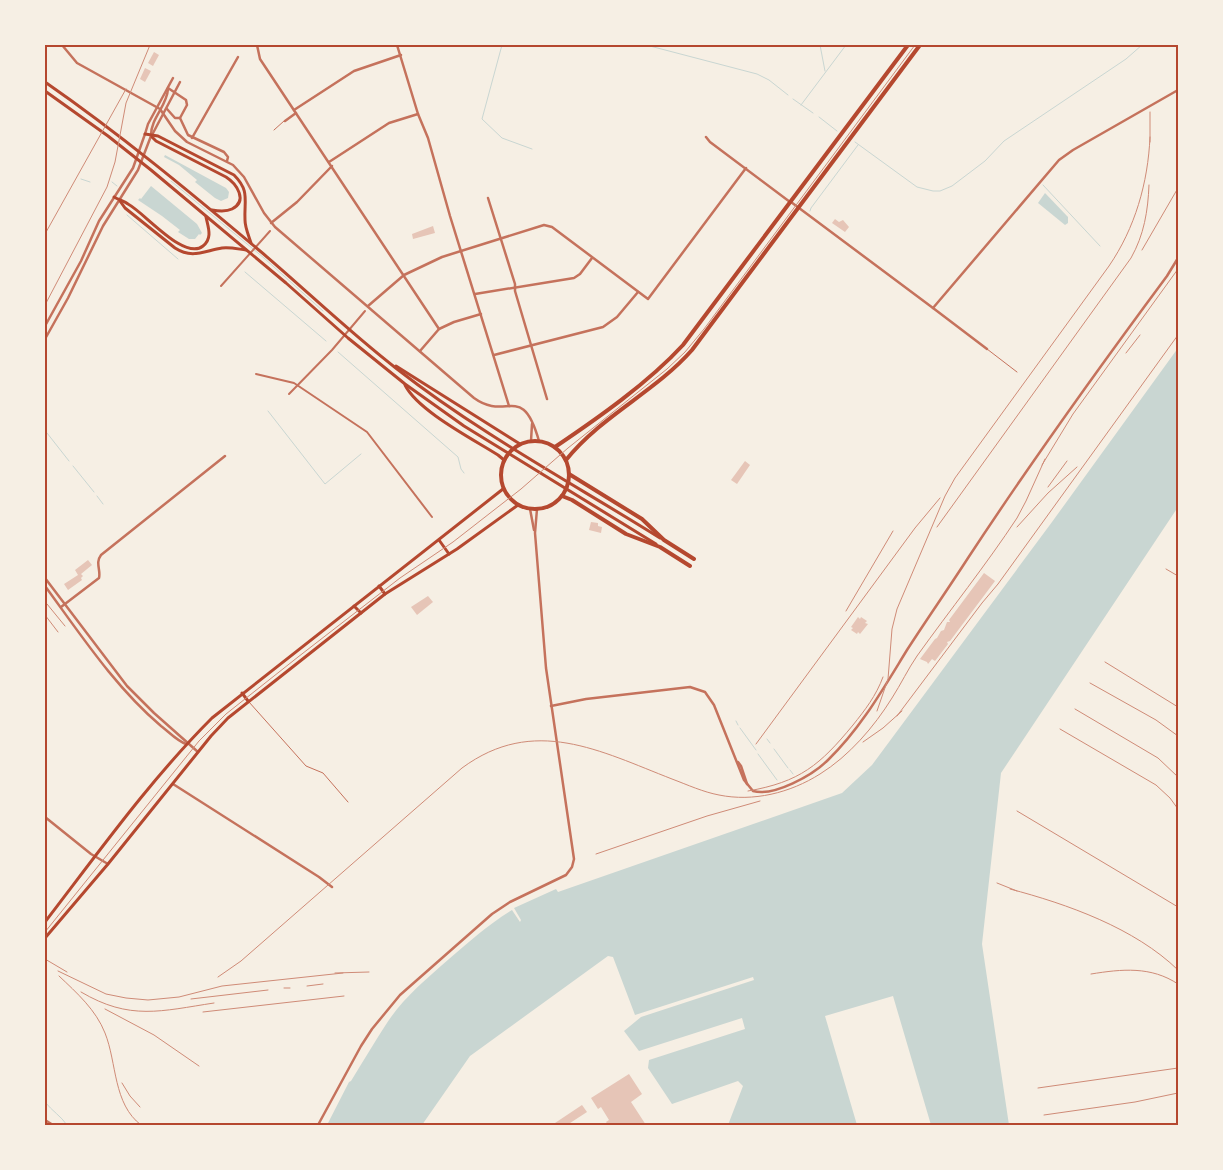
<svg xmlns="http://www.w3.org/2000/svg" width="1223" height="1170" viewBox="0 0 1223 1170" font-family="Rubik,sans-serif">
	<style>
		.water { fill: #c9d6d2 }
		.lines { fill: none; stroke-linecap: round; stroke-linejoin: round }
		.stream { stroke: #c9d6d2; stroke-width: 1 }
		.building { fill: #e6c5b7 }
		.service { stroke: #c5725c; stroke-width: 1 }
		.pedestrian { stroke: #c5725c; stroke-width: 2 }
		.minor { stroke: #c5725c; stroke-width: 2.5 }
		.tertiary { stroke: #c5725c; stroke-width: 2.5 }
		.secondary { stroke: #b5482f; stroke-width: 3 }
		.primary { stroke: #b5482f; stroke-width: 4 }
		.trunk { stroke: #b5482f; stroke-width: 4 }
		.tram { stroke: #cf8b77; stroke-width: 1 }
		.rail { stroke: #cf8b77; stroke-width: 1 }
		.neatline { fill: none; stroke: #b5482f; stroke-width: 2 }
	</style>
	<rect width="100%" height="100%" fill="#f6efe4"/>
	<g class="water">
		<path d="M165,155L226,188L229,192L228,198L221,201L215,198L195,182L197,180L179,165L164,157Z"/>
		<path d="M151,186L197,224L202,233L200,235L199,234L195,239H189L178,232L180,230L162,216L138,200L140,198L141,199Z"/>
		<path d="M1045,193L1068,217V223L1065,225L1038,203Z"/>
		<path d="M1178,348V507L1001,773L982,944L1009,1125H931L893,996L825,1016L857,1125H728L743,1086L738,1081L672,1104L648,1068L649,1060L745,1029L742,1018L639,1051L624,1031L641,1017L754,980L753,977L635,1015L613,957L608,956L470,1056L422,1125H327L349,1082L351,1081C362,1063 374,1043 385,1026C401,1000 426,979 449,959C469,942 489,924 512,910L520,922L521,920L514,908L556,889L558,892L842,793L872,765L1052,522Z"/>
	</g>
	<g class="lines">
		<g class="stream">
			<path d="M502,45L482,119L502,138L532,149"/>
			<path d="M646,45L757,74L769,80L788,95"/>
			<path d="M820,45L825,71"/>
			<path d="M793,99L813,113"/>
			<path d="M801,105L846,45"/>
			<path d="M819,117L837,131"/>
			<path d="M855,142L917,187L933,191H940L952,186L985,161L1004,141L1126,59L1142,45"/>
			<path d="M81,179L90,182"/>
			<path d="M171,181L264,258L323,311"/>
			<path d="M112,182L117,186"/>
			<path d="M1043,185L1100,246"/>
			<path d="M810,211L811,208L858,145"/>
			<path d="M127,215L178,259"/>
			<path d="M245,272L326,341"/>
			<path d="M338,352L458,457L461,469L464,473"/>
			<path d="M268,411L325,484L361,454"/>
			<path d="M47,433L69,461"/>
			<path d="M73,466L94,492"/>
			<path d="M97,496L103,504"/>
			<path d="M736,721L738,725"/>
			<path d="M740,728L756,750"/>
			<path d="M767,739L770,743"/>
			<path d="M774,749L788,768"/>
			<path d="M758,754L777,780"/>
			<path d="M790,770L793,774"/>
			<path d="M45,1102C52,1111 61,1116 67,1125"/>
		</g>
	</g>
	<g class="building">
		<path d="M154,52L159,55L153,66L148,63Z"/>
		<path d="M145,68L151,71L145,82L140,79Z"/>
		<path d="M835,219L839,222L843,220L849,227L845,232L832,223Z"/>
		<path d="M433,226L435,233L413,239L412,234Z"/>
		<path d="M745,461L750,465L737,484L731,480Z"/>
		<path d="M591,522L598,523V526L602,527L601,533L589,530Z"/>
		<path d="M88,560L92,565L81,574L83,576L81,578L82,580L68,590L64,584L78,575L75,570Z"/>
		<path d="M984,573L995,581L950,641L947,642L948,644L935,661L932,659L928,664L927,662L920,659L935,639L937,638L941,631L944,630L947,622H950L949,620Z"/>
		<path d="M428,596L433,602L417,615L411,607Z"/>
		<path d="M858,617L860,619L861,617L867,621L865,623L868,624L860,634L858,632L857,634L851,630L853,628L851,627Z"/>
		<path d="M629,1074L642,1094L631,1102L646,1125H608L606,1122L609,1120L601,1107L598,1109L591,1098Z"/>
		<path d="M582,1105L587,1112L567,1125H552Z"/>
	</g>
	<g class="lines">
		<g class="service">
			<path d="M274,130L284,121"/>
			<path d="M987,349L1017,372"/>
			<path d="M249,702L306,766L323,773L348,802"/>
		</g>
		<g class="pedestrian">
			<path d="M221,286L270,231"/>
			<path d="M256,374L294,383L367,432L432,517"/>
			<path d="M289,394L332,350L365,311"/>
		</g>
		<g class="minor">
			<path d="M62,45L77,63L160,109L175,131L187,142L233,165L244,177L264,213L275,227L474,398C507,422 522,381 539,441"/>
			<path d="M257,45L260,59L439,329"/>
			<path d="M397,45L418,114L428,138L450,216L509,406"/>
			<path d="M45,50V62"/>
			<path d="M168,88L186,100L187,105L180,118L188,135L224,152L228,157L227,161"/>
			<path d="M167,109L175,118H180"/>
			<path d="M294,110L354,71L401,55"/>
			<path d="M285,121L296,113"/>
			<path d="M145,134L148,124L173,78"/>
			<path d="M151,135C151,118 167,106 168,89"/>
			<path d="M152,135L180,82"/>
			<path d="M706,137L710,142L790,202"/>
			<path d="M192,138L238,57"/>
			<path d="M329,162L389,123L418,114"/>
			<path d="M488,198L515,284V291L547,399"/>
			<path d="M271,223L297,202L332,166"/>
			<path d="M475,294L574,278L580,274L592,258"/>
			<path d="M368,306L404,275L442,257L544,225L552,227L648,299L746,168"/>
			<path d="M933,308L987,349"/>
			<path d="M420,351L439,329L454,322L481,314"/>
			<path d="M494,355L603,327L617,317L638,292"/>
			<path d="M531,441L532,424"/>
			<path d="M530,509L534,530"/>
			<path d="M61,607L99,578C101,570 95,563 101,555L225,456"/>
			<path d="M551,706L586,699L690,687L705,692L714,705L744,780L753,791C774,797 813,775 828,760C861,728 883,689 907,650C927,619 948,589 968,558C1031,462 1098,369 1167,276L1178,258"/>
			<path d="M738,762L741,766L747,784"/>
			<path d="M173,784L319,877L332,887"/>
			<path d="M45,817L91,854L108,864"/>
			<path d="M45,1120L53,1125"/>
			<path d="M318,1125L361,1046L372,1029L400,995L492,914L510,902L566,875L572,867L574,859L546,668L535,533L537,509"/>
		</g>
		<g class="tertiary">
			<path d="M791,202L933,308L1059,160L1073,150L1178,90"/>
			<path d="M45,326L81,261L99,221L133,168L145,134"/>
			<path d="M45,339L68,298L103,226L138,170L151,136"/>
			<path d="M45,578L127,686L154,713L198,752"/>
			<path d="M45,586C81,635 115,687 161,726C169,732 177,741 186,744"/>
		</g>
		<g class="secondary">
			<path d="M45,82C120,134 190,192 260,251C306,290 349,332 397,369C479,433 572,483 660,538"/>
			<path d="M45,91L108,136L151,170L286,283L348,338L405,384L464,426L656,544"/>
			<path d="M145,134L158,136L234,175C250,191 244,200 245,220C245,228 249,236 251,243"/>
			<path d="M152,137L156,141L226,177C237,184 248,201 232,209C226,212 218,211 212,210"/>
			<path d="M114,197C119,200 124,201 128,204C145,213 184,261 203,246C213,238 208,227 206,217"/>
			<path d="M120,201L125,208L175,248C192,259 204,251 222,248C230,247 238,249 246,250"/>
			<path d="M396,366L520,444"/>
			<path d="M405,385C418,411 473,439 498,455L504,460"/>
			<path d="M439,540L449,554"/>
			<path d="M379,586L385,594"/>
			<path d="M354,606L361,613"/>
			<path d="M242,693L248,701"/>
			<path d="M45,922C98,853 150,780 212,718L503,489"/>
			<path d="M45,938L108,864L211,736L228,718L385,594L457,549L518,505"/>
		</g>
		<g class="primary">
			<circle cx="535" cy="475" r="34"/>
			<path d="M555,447C598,418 648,383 683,345L908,45"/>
			<path d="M566,460C601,416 655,392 692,350L920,45"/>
		</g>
		<g class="trunk">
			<path d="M569,474L642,519L664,540L694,559"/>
			<path d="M562,496L572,500L626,534L660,547L690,566"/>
		</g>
		<path class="tram" d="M45,932L199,741L226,714L298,657L400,578L453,542L521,489L568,448L667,369L685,352L704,329L915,45"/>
		<g class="rail">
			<path d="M1150,142V112"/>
			<path d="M45,234L126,89"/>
			<path d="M1142,250L1178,188"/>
			<path d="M45,305L107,187L115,162L126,103L150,45"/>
			<path d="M1126,353L1140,335"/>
			<path d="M1042,465L1073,414L1178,269"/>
			<path d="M1048,487L1067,461"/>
			<path d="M937,527L1131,258C1144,235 1148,211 1149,185"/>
			<path d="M1017,527L1048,493L1077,467"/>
			<path d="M1166,569L1178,576"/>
			<path d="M47,604L65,626"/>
			<path d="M846,611L893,531"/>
			<path d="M45,615L58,632"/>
			<path d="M1105,662L1178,707"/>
			<path d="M1090,683L1156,720L1178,736"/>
			<path d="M1075,709L1158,758L1178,777"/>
			<path d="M877,711L888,679L892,629L897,609L945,496L955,478L1109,266C1135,228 1148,183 1150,137"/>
			<path d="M897,716L982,603L998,584L1178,335"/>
			<path d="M1060,729L1156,785L1170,798L1178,809"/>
			<path d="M863,742L883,728L902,711"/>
			<path d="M756,744L915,528L940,498"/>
			<path d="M748,791C800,782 820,765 853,725C865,710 876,696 883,677"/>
			<path d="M1017,811L1178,907"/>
			<path d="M596,854L707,816L760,801"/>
			<path d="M997,883L1017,891"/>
			<path d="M1010,889C1067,904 1135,928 1178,970"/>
			<path d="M45,959L67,972"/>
			<path d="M58,971L106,994L126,998L148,1000L179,997L222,986L343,973"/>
			<path d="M335,973L369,972"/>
			<path d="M1091,974C1122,969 1151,966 1178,984"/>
			<path d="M59,976C77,993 96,1010 105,1033C117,1063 113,1104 141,1125"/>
			<path d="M218,977L241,961L462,768C534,715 600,751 672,779C688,785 703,792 719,795C753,802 790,793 820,774C849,756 874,727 892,698C901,684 908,669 917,656C950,610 986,565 1017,518L1026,501L1045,459"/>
			<path d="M307,986L323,984"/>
			<path d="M284,988H290"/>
			<path d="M81,992C130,1021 161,1011 214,1003"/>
			<path d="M191,999L268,990"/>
			<path d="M105,1009L154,1035L199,1066"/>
			<path d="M203,1012L344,996"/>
			<path d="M122,1083L130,1096L140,1107"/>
			<path d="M1038,1088L1178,1068"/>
			<path d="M1044,1115L1135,1102L1178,1093"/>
		</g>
	</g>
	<rect width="1223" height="1170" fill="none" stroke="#f6efe4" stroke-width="92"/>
	<rect x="46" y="46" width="1131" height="1078" class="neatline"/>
</svg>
